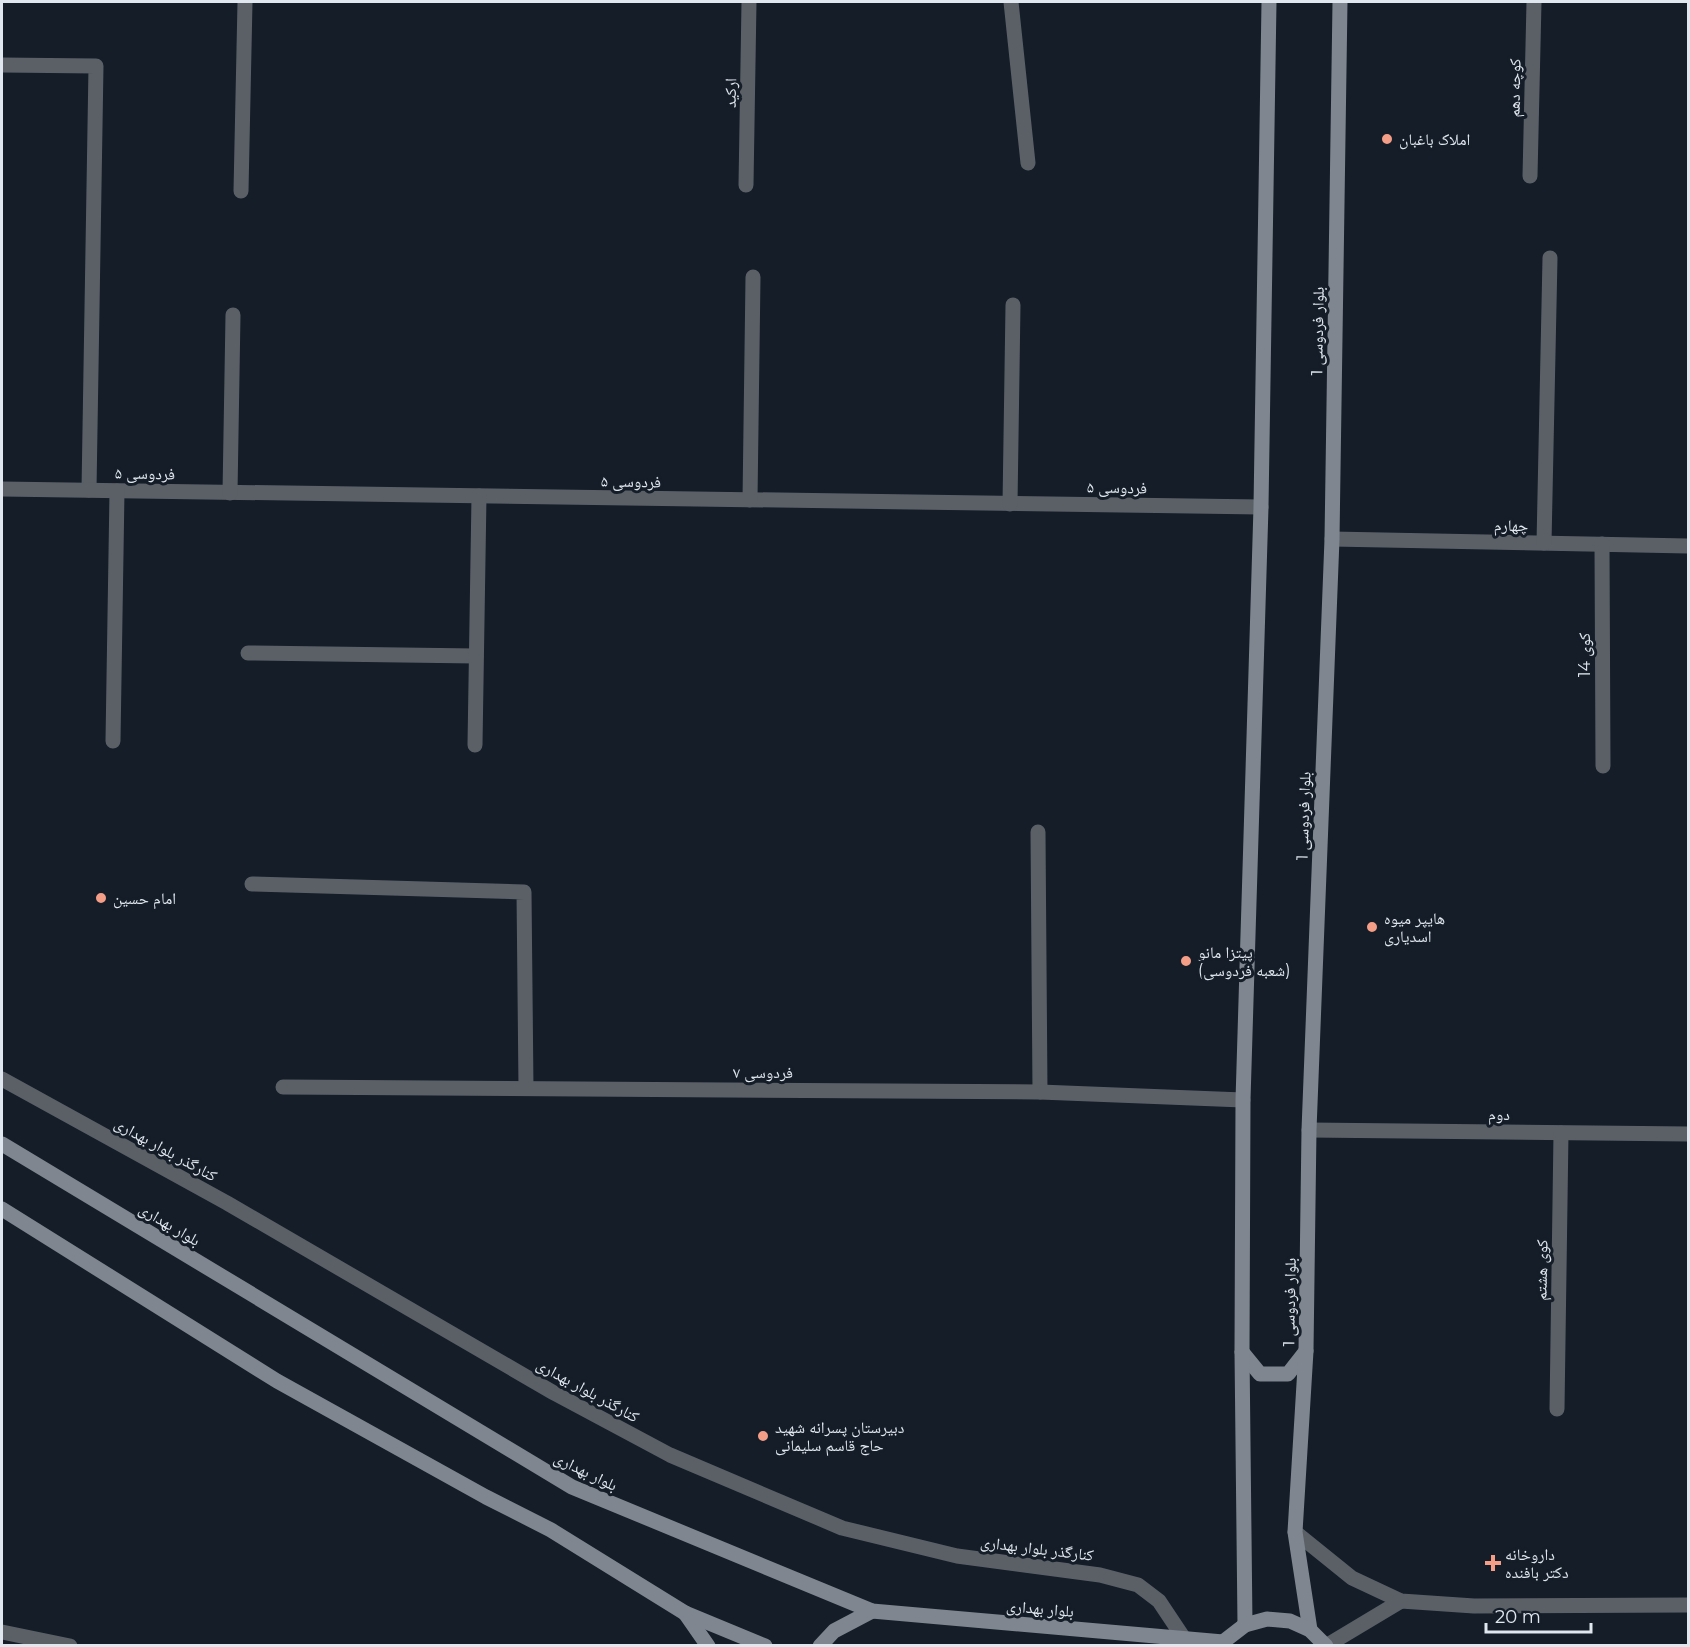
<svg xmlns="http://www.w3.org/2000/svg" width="1690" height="1647" viewBox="0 0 1690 1647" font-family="Montserrat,'Noto Naskh Arabic',sans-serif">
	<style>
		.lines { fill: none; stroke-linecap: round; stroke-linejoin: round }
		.street { stroke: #5b6066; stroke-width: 15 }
		.secondary { stroke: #7f8690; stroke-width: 15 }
		.poi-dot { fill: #f49e87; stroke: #141d28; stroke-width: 2 }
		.labels { text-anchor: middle; stroke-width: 6; stroke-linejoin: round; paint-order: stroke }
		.street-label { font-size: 16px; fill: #e1e7ef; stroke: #141d28 }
		.poi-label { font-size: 16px; fill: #e1e7ef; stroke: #141d28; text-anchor: start }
	</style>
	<rect width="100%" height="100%" fill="#141d28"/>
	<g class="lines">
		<g class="street">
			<path d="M1011,2L1028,163"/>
			<path d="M2,65L96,66L89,490"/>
			<path d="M1530,176L1534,2"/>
			<path d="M746,185L749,2"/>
			<path d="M241,191L245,2"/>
			<path d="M2,489L1261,507"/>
			<path d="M230,493L233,315"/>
			<path d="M750,500L753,277"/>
			<path d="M1010,504L1013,305"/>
			<path d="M1332,539L1688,546"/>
			<path d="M1544,543L1550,258"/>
			<path d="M1602,544L1603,766"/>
			<path d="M248,653L476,656"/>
			<path d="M113,741L117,491"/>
			<path d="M475,745L479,496"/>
			<path d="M1038,832L1040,1092"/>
			<path d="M252,884L524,892L526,1088"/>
			<path d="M2,1079L227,1203L554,1393L670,1455L842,1528L957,1556L1100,1575L1138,1585L1159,1601L1185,1640"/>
			<path d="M283,1087L1040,1092L1243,1100"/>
			<path d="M1309,1130L1688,1134"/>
			<path d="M1557,1409L1561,1133"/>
			<path d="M1295,1532L1352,1578L1401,1601L1474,1606L1688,1605"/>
			<path d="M2,1632L70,1646"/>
			<path d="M1326,1646L1401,1601"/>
		</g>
		<g class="secondary">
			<path d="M2,1144L572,1487L872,1611L1223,1642"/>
			<path d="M2,1209L277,1381L486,1497L551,1530L685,1613L765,1646"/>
			<path d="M1242,1352L1260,1374H1288L1306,1351"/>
			<path d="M685,1613L708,1646"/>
			<path d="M1245,1625L1242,1352L1243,1100L1261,507L1269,2"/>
			<path d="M1310,1630L1295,1532L1306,1351L1309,1130L1332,539L1340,2"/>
			<path d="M820,1646L834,1631L872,1611"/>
			<path d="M1221,1646L1223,1642L1245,1625L1267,1619L1290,1621L1310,1630L1326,1646"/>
		</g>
	</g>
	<g class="poi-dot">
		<circle cx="1387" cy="139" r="6"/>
		<circle cx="101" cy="898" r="6"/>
		<circle cx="1372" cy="927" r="6"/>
		<circle cx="1186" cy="961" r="6"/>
		<circle cx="763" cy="1436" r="6"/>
		<path d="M1490 1554h6v6h6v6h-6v6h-6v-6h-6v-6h6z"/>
	</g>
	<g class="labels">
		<g class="street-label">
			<text transform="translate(1514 88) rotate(-89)" y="6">کوچه دهم</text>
			<text transform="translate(730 93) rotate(-89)" y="6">ارکید</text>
			<text transform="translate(1317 331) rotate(-89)" y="6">بلوار فردوسی 1</text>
			<text transform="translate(145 473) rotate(1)" y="6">فردوسی ۵</text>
			<text transform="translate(631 481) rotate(1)" y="6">فردوسی ۵</text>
			<text transform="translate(1117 487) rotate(1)" y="6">فردوسی ۵</text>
			<text transform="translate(1511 525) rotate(1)" y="6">چهارم</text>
			<text transform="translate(1584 655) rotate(-90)" y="6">کوی 14</text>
			<text transform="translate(1303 816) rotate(-88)" y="6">بلوار فردوسی 1</text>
			<text x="763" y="1078">فردوسی ۷</text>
			<text transform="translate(1499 1114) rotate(1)" y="6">دوم</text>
			<text transform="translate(166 1149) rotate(29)" y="6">کنارگذر بلوار بهداری</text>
			<text transform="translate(170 1224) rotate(31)" y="6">بلوار بهداری</text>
			<text transform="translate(1541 1270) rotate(-89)" y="6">کوی هشتم</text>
			<text transform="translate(1289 1302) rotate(-89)" y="6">بلوار فردوسی 1</text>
			<text transform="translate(588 1390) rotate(29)" y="6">کنارگذر بلوار بهداری</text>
			<text transform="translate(586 1471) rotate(26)" y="6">بلوار بهداری</text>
			<text transform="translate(1037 1548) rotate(7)" y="6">کنارگذر بلوار بهداری</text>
			<text transform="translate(1040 1608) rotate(5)" y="6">بلوار بهداری</text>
		</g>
		<g class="poi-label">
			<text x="1399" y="145">املاک باغبان</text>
			<text x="113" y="904">امام حسین</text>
			<text x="1384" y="924">هایپر میوه<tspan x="1384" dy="18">اسدیاری</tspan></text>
			<text x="1198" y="958">پیتزا مانو<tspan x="1198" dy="18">(شعبه فردوسی)</tspan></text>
			<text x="775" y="1433">دبیرستان پسرانه شهید<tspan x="775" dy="18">حاج قاسم سلیمانی</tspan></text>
			<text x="1505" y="1560">داروخانه<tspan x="1505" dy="18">دکتر بافنده</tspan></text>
		</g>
	</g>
	<rect width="1690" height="1647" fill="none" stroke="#e1e7ef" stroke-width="6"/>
	<path d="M1486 1623v9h105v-9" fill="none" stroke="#e1e7ef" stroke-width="3"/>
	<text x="1495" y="1623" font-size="18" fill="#e1e7ef" stroke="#141d28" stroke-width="4.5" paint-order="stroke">20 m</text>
</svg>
